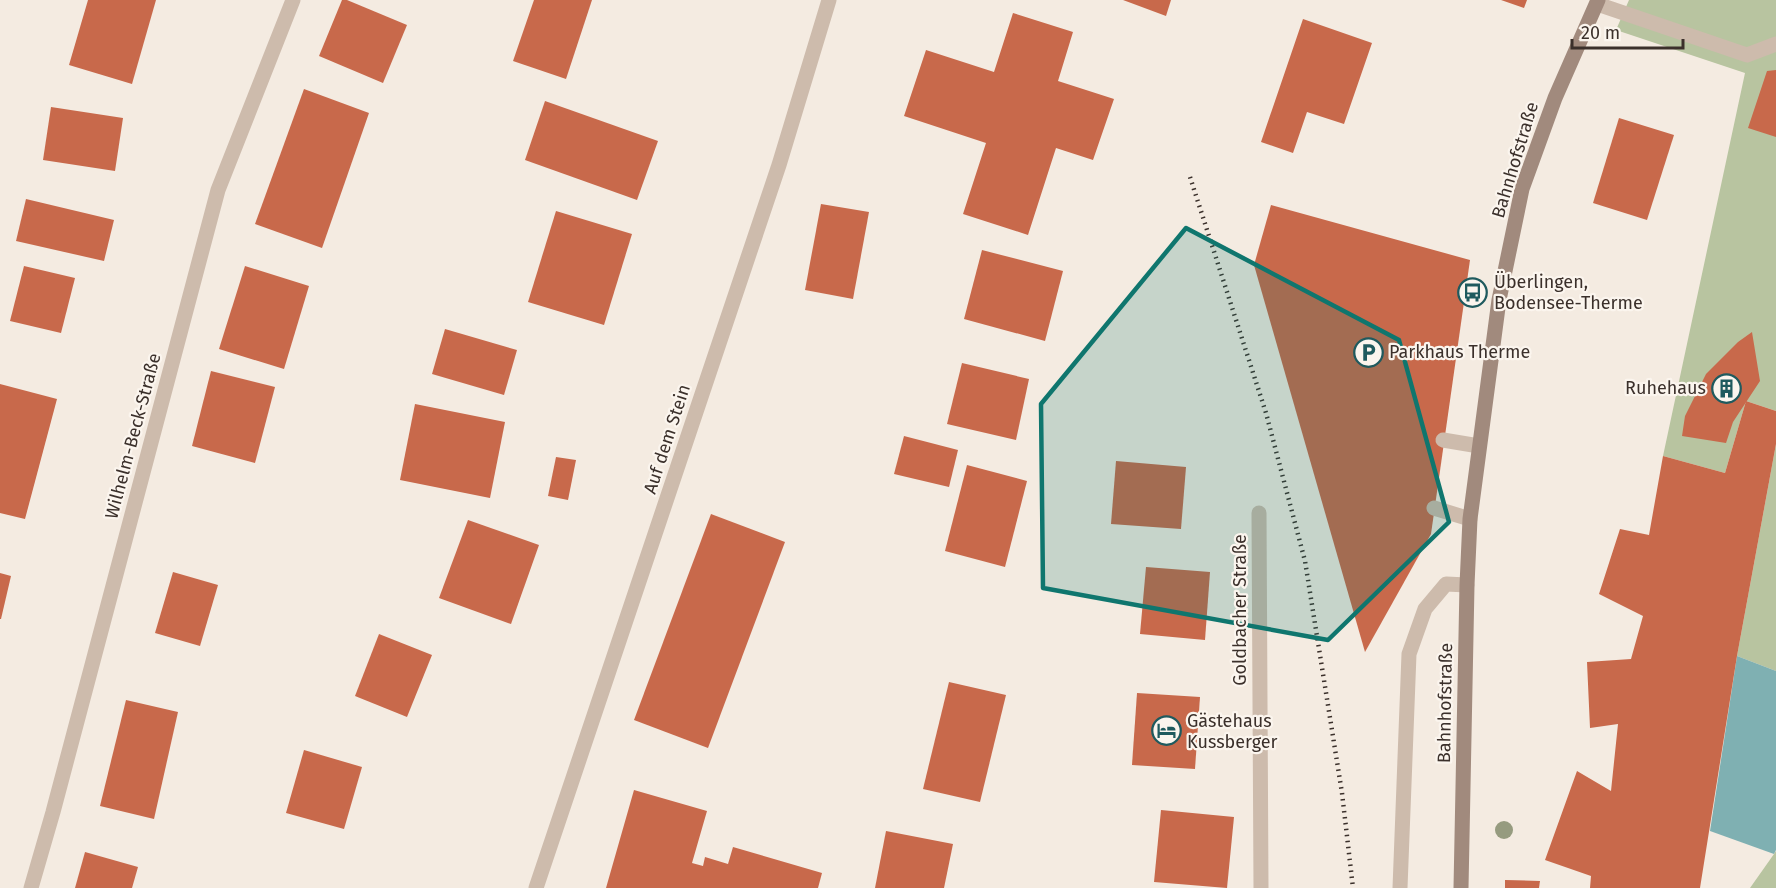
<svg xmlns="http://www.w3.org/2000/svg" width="1776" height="888" viewBox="0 0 1776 888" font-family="'Fira Sans',sans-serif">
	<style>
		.green { fill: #b8c4a0 }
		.water { fill: #7fb0b2 }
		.building { fill: #c8694b }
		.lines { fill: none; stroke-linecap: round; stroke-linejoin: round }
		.lane { stroke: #cdbbac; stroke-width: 15 }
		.street { stroke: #cdbbac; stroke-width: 15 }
		.secondary { stroke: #a18a7d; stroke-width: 15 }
		.rail { stroke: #3b302b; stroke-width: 4.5; stroke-dasharray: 1.5 4.5; stroke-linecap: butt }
		.tree { fill: #969b7f }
		.marked { fill: #0f766e; fill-opacity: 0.2; stroke: #0f766e; stroke-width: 4.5; stroke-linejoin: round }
		.labels { text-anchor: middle; stroke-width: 4.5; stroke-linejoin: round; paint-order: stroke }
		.street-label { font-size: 18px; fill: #3b302b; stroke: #fbf5ee }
		.poi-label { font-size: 18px; fill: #3b302b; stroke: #fbf5ee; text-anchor: start }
	</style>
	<rect width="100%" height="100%" fill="#f4ebe1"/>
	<g class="green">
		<path d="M1629,0H1776V411L1746,401L1725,473L1663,456L1745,73L1616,30Z"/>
		<path d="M1776,444V671L1737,656Z"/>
		<path d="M1776,851V888H1750L1774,854Z"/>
	</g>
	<path class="water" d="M1737,656L1776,671V850L1774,854L1710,831Z"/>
	<g class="building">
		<path d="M88,0H156L132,84L69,65Z"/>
		<path d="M342,0H347L407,25L383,83L319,56Z"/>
		<path d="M534,0H592L566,79L513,61Z"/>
		<path d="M1123,0H1171L1166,16Z"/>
		<path d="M1501,0H1527L1524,8Z"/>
		<path d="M1013,13L1073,32L1058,81L1114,99L1093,160L1056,148L1028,235L963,214L986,143L904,116L926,50L994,72Z"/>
		<path d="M1303,19L1372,43L1344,124L1307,112L1293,153L1261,142Z"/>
		<path d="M1776,70V137L1748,128L1767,71Z"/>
		<path d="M304,89L369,113L322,248L255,224Z"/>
		<path d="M545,101L658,141L637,200L525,160Z"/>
		<path d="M51,107L123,118L115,171L43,160Z"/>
		<path d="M1619,118L1674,135L1647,220L1593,203Z"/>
		<path d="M26,199L114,220L104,261L16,241Z"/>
		<path d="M821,204L869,212L853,299L805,290Z"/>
		<path d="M1271,205L1470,260L1431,534L1365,652L1254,265Z"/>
		<path d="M556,211L632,234L604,325L528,302Z"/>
		<path d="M982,250L1063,271L1045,341L964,319Z"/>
		<path d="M24,266L75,278L61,333L10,321Z"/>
		<path d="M245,266L309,286L284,369L219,349Z"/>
		<path d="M445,329L517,350L504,395L432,374Z"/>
		<path d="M1752,332L1760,381L1733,422L1726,443L1682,436L1685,416L1706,374L1738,342Z"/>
		<path d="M962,363L1029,379L1016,440L947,424Z"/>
		<path d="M211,371L275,387L255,463L192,446Z"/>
		<path d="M0,384L57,399L25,519L0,513Z"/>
		<path d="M1746,401L1776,411V444L1737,656L1700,888H1590L1591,876L1545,860L1577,771L1611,791L1618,724L1590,728L1587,662L1631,659L1643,616L1599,594L1620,529L1649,535L1663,456L1725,473Z"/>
		<path d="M415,404L505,422L490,498L400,480Z"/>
		<path d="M904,436L958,450L949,487L894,474Z"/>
		<path d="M556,457L576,460L568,500L548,496Z"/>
		<path d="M1116,461L1186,467L1181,529L1111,524Z"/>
		<path d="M967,465L1027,481L1005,567L945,551Z"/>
		<path d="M711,514L785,542L708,748L634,720Z"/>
		<path d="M468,520L539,545L511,624L439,598Z"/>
		<path d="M1146,567L1210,572L1205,640L1140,634Z"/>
		<path d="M173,572L218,585L200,646L155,633Z"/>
		<path d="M0,573L11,576L1,619H0Z"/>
		<path d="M379,634L432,655L407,717L355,696Z"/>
		<path d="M949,682L1006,695L980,802L923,789Z"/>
		<path d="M1137,693L1200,697L1195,769L1132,765Z"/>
		<path d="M126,700L178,712L154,819L100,806Z"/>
		<path d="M304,750L362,767L344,829L286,813Z"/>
		<path d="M634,790L707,811L692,863L703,866L705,857L728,864L733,847L822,873L818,888H606Z"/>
		<path d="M1161,810L1234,817L1227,888L1154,882Z"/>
		<path d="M886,831L953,844L944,888H875Z"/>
		<path d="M85,852L138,867L132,888H75Z"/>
		<path d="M1505,880L1540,881L1539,888H1505Z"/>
	</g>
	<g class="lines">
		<g class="lane">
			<path d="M1443,440L1479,446"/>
			<path d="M1434,508L1470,519"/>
		</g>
		<g class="street">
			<path d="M1597,4L1747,55L1776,44"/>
			<path d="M1259,513L1261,888"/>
			<path d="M31,888L53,812L218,190L293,0"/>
			<path d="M536,888L779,165L829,0"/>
			<path d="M1400,888L1409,654L1425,609L1446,584L1467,585"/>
		</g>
		<path class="secondary" d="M1461,888L1467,585L1470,519L1499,300L1522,189L1555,98L1598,0"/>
		<path class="rail" d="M1190,177L1266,413L1305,561L1342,793L1353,888"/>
	</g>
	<circle class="tree" cx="1504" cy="830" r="9"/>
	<path class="marked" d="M1186,228L1399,340L1449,522L1328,640L1043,588L1041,404Z"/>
	<defs>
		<symbol id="bus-ring" viewBox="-11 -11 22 22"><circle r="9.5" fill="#fbf5ee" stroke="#1f5a5e" stroke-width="1.5"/><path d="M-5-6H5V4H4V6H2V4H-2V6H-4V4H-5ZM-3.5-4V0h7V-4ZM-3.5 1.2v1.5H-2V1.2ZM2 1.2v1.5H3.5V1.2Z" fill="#1f5a5e"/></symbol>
		<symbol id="parking-ring" viewBox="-11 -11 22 22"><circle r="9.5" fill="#fbf5ee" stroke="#1f5a5e" stroke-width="1.5"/><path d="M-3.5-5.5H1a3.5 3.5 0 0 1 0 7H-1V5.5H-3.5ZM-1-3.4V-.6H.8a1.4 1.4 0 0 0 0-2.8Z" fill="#1f5a5e"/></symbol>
		<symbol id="building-ring" viewBox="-11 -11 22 22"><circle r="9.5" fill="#fbf5ee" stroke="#1f5a5e" stroke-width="1.5"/><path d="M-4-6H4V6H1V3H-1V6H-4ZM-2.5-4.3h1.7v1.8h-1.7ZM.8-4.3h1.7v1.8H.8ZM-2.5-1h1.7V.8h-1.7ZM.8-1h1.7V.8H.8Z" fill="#1f5a5e"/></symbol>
		<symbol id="hotel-ring" viewBox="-11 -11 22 22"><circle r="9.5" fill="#fbf5ee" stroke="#1f5a5e" stroke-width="1.5"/><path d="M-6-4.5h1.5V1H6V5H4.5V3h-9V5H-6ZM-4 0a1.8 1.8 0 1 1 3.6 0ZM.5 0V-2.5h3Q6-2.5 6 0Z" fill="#1f5a5e"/></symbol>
	</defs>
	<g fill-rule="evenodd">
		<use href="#bus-ring" x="1456" y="276" width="33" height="33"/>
		<use href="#parking-ring" x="1352" y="336" width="33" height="33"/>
		<use href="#building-ring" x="1710" y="372" width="33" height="33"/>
		<use href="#hotel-ring" x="1150" y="714" width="33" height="33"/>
	</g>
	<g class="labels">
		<g class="street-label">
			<text transform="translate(1515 160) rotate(-73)" y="6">Bahnhofstraße</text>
			<text transform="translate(133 436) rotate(-75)" y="6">Wilhelm-Beck-Straße</text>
			<text transform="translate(667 439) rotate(-72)" y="6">Auf dem Stein</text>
			<text transform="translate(1240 610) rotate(-90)" y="6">Goldbacher Straße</text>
			<text transform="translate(1445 703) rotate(-89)" y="6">Bahnhofstraße</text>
		</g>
		<g class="poi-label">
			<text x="1494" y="288">Überlingen,<tspan x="1494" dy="21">Bodensee-Therme</tspan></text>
			<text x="1389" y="358">Parkhaus Therme</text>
			<text x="1706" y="394" text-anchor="end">Ruhehaus</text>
			<text x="1187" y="727">Gästehaus<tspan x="1187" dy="21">Kussberger</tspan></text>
		</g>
	</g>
	<path d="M1572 39v9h111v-9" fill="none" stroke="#3b302b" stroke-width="3"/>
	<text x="1581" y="39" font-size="18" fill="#3b302b" stroke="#fbf5ee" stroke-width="4.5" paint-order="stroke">20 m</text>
</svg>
